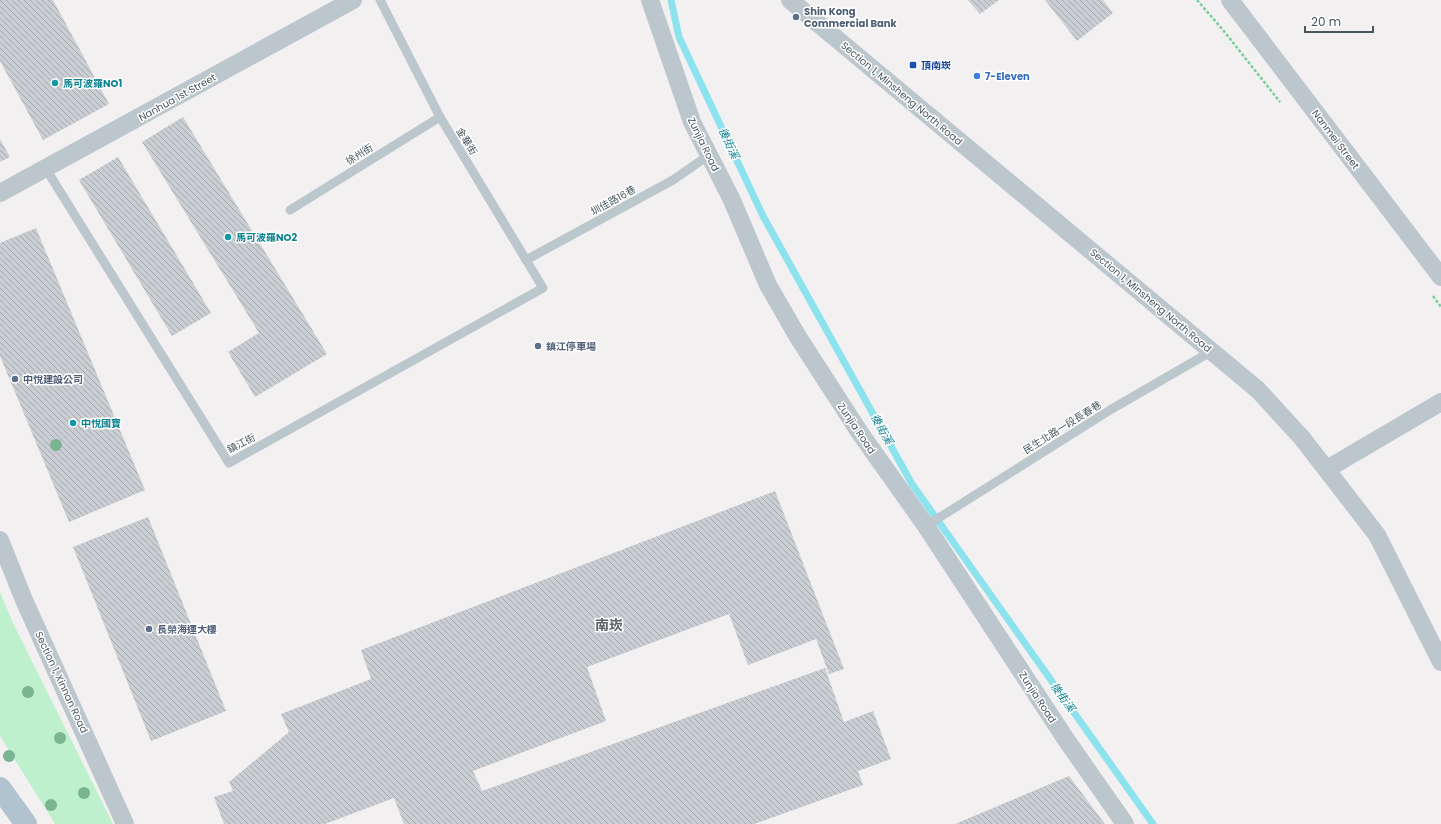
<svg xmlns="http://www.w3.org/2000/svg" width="1441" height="824" viewBox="0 0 1441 824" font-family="Poppins,'Noto Sans TC',sans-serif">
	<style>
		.park { fill: #bff0cd }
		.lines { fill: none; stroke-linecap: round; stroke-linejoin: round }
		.stream { stroke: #8ce2ed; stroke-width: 7 }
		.building { fill: url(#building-back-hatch) }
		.path { stroke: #77cf9b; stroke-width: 2.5; stroke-dasharray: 3 2; stroke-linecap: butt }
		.lane { stroke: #bcc6cd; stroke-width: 9 }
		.street { stroke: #bcc6cd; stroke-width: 18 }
		.primary { stroke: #b0c3cf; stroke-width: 22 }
		.tree { fill: #7ab491 }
		.service-dot { fill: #5c6f8a; stroke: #fff; stroke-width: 1.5 }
		.transit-dot { fill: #1a4fb4; stroke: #fff; stroke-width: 1.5 }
		.shop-dot { fill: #3f7fe0; stroke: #fff; stroke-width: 1.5 }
		.culture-dot { fill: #0f9aa8; stroke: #fff; stroke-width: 1.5 }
		.labels { text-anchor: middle; stroke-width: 3; stroke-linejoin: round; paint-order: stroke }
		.service-label { font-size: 10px; font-weight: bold; fill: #4e5e75; stroke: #fff; text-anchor: start }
		.transit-label { font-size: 10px; font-weight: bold; fill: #164399; stroke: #fff; text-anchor: start }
		.shop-label { font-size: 10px; font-weight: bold; fill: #366cbe; stroke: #fff; text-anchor: start }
		.culture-label { font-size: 10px; font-weight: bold; fill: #0d838f; stroke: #fff; text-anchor: start }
		.street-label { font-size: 10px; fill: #48565e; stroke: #fff }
		.water-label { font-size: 11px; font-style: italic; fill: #0c808f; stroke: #fff }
		.district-label { font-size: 14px; font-weight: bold; fill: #5d6266; stroke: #fff }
	</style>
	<defs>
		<pattern id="building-back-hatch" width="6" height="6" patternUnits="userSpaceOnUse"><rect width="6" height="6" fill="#caced3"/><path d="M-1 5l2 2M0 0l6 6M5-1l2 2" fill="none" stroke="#a6aaae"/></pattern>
	</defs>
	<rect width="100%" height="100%" fill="#f3f0f1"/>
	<path class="park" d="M0,592L13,623L113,824H55L0,736Z"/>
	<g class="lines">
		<path class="stream" d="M671,0L679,37L763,216L912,484L1153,824"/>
	</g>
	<g class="building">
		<path d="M0,0H53L109,104L43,140L0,61Z"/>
		<path d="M968,0H999L980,14Z"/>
		<path d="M1045,0H1103L1113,13L1077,41Z"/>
		<path d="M183,117L327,354L255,397L228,352L259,333L142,142Z"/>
		<path d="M0,139L10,157L0,162Z"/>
		<path d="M118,157L211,313L172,336L79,180Z"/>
		<path d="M36,228L145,490L69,522L0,356V243Z"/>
		<path d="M775,491L844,669L829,674L816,639L748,665L729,614L587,667L606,721L473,771L482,791L825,668L844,722L873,711L891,759L858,771L863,785L754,824H404L394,798L325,824H224L214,797L233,791L229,782L289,732L281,714L371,679L361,650Z"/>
		<path d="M148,517L226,711L151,741L73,547Z"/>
		<path d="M1069,776L1105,824H955Z"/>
	</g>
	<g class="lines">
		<g class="path">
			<path d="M1197,0L1223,30L1280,102"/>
			<path d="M1433,296L1441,307"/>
		</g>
		<g class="lane">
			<path d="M46,169L229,463L543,288L440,117L380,0"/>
			<path d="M290,210L440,117"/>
			<path d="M526,260L673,180L709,155"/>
			<path d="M926,526L1110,410L1212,351"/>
		</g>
		<g class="street">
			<path d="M650,0L692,122L731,198L768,285L798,337L860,433L926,526L1065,738L1125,824"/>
			<path d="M790,0L1258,390L1302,438L1377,535L1441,662"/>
			<path d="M1230,0L1441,277"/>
			<path d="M0,193L353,0"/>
			<path d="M1327,469L1441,402"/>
			<path d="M0,540L24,600L125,824"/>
		</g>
		<path class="primary" d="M0,788L26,824"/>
	</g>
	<g class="tree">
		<circle cx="56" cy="445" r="6"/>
		<circle cx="28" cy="692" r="6"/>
		<circle cx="60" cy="738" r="6"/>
		<circle cx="9" cy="756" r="6"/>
		<circle cx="84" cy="793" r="6"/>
		<circle cx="51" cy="805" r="6"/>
	</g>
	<g class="service-dot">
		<circle cx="796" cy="17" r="4"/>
		<circle cx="538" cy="346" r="4"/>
		<circle cx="15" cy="379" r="4"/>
		<circle cx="149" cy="629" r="4"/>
	</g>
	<rect class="transit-dot" x="909" y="61" width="8" height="8" rx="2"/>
	<circle class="shop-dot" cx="977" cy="76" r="4"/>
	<g class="culture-dot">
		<circle cx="55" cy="83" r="4"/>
		<circle cx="228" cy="237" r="4"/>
		<circle cx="73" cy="423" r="4"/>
	</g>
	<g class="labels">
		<g class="service-label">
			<text x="804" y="15">Shin Kong<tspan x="804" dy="12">Commercial Bank</tspan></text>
			<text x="546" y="350">鎮江停車場</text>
			<text x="23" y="383">中悅建設公司</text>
			<text x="157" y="633">長榮海運大樓</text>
		</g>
		<g class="transit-label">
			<text x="921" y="69">頂南崁</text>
		</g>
		<g class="shop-label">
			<text x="985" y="80">7-Eleven</text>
		</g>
		<g class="culture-label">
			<text x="63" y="87">馬可波羅NO1</text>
			<text x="236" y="241">馬可波羅NO2</text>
			<text x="81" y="427">中悅國寶</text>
		</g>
		<g class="street-label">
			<text transform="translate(902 93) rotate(40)" y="4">Section 1, Minsheng North Road</text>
			<text transform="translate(177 97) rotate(-29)" y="4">Nanhua 1st Street</text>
			<text transform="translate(1336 139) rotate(53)" y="4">Nanmei Street</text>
			<text transform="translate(467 141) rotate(59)" y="4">金華街</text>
			<text transform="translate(704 144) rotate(64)" y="4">Zunjia Road</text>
			<text transform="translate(359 154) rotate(-32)" y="4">徐州街</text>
			<text transform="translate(613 200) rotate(-29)" y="4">圳佳路16巷</text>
			<text transform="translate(1151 300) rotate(40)" y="4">Section 1, Minsheng North Road</text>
			<text transform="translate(1062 427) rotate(-32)" y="4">民生北路一段長春巷</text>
			<text transform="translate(857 428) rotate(56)" y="4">Zunjia Road</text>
			<text transform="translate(241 443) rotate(-27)" y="4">鎮江街</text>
			<text transform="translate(62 682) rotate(65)" y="4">Section 1, Xinnan Road</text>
			<text transform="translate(1038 697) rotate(57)" y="4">Zunjia Road</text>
		</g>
		<g class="water-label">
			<text transform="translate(729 143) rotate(65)" y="4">後街溪</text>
			<text transform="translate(882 429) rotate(61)" y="4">後街溪</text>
			<text transform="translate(1063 697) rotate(55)" y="4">後街溪</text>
		</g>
		<g class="district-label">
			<text x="609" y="630">南崁</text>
		</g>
	</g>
	<path d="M1305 26v6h68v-6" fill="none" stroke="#48565e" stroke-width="2"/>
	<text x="1311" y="26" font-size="12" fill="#48565e" stroke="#ffffff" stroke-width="3" paint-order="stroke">20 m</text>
</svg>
